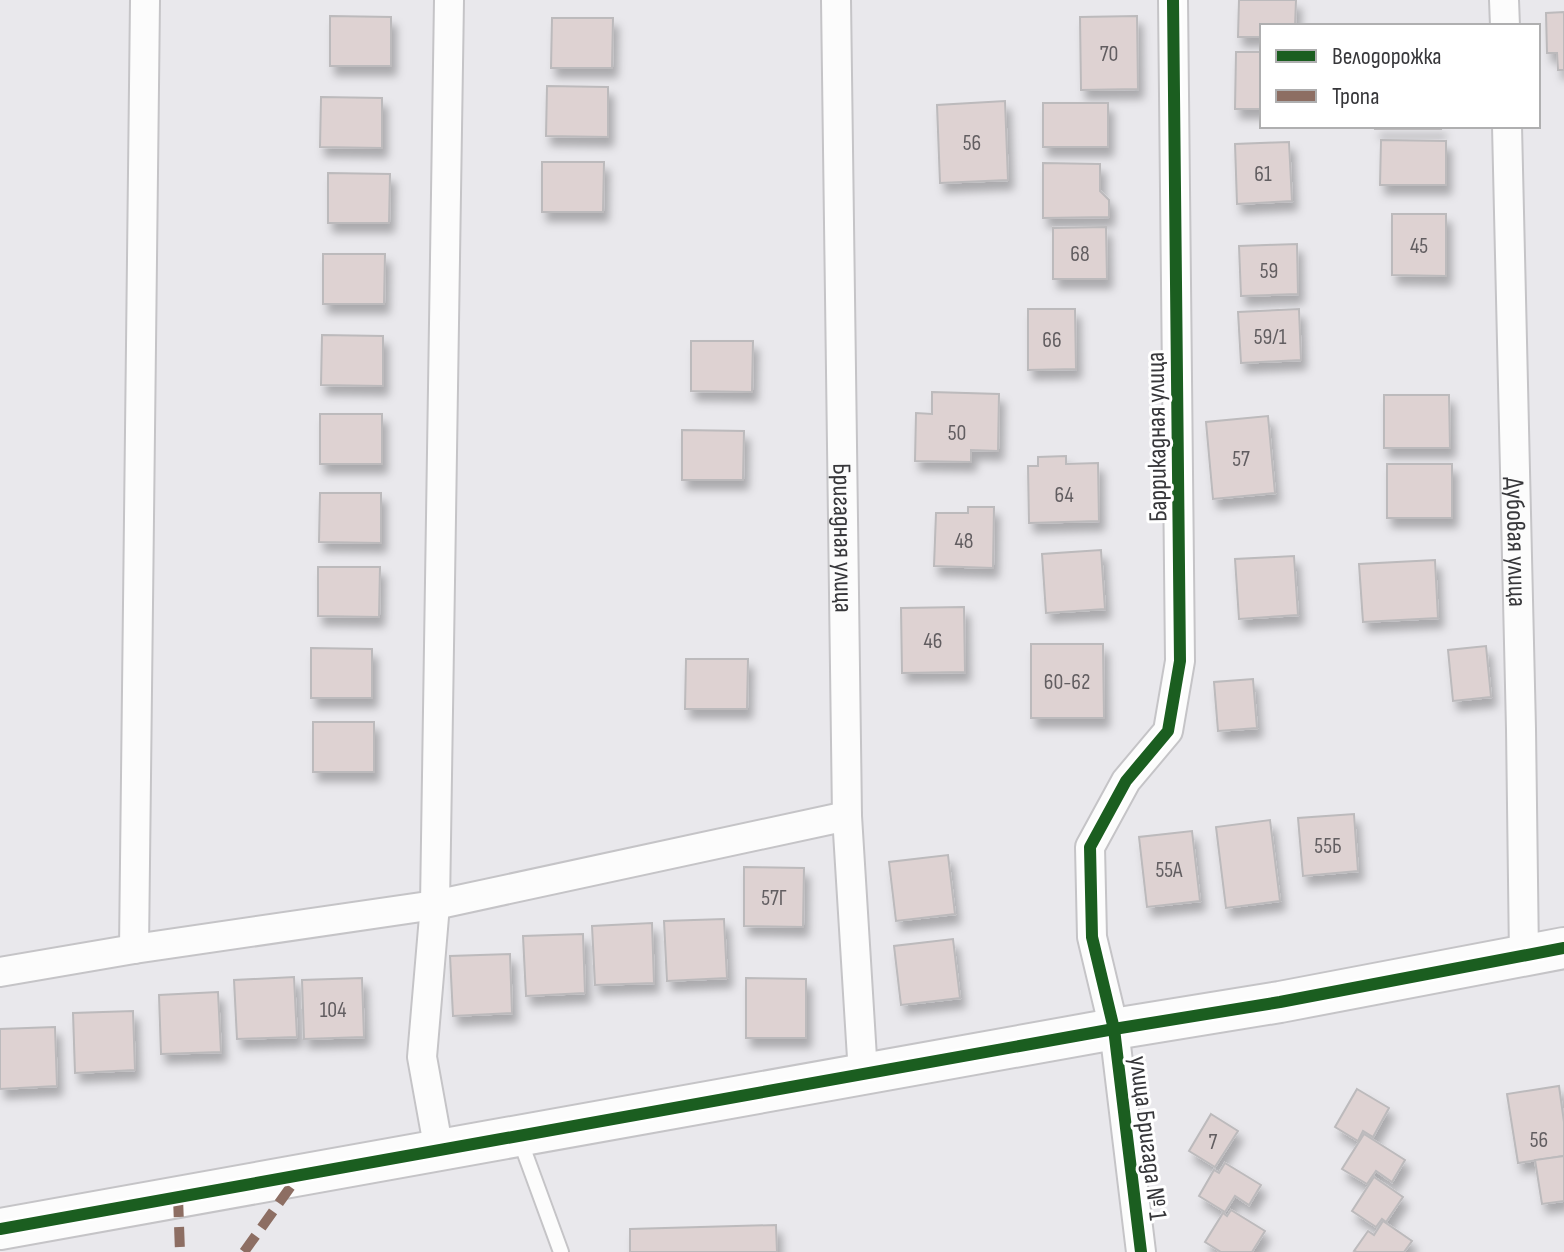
<svg xmlns="http://www.w3.org/2000/svg" width="1564" height="1252" viewBox="0 0 1564 1252" font-family="'Sofia Sans Condensed',sans-serif">
	<style>
		.building { fill: #ded2d2; stroke: #bcbabc; stroke-width: 2; filter: url(#shadow) }
		.lines { fill: none; stroke-linecap: round; stroke-linejoin: round }
		.lane-casing { stroke: #c5c4c7; stroke-width: 18 }
		.street-casing { stroke: #c5c4c7; stroke-width: 32 }
		.secondary-casing { stroke: #c5c4c7; stroke-width: 44 }
		.lane { stroke: #fcfcfc; stroke-width: 14 }
		.street { stroke: #fcfcfc; stroke-width: 28 }
		.secondary { stroke: #fcfcfc; stroke-width: 40 }
		.quiet { stroke: #8d6e63; stroke-width: 10; stroke-dasharray: 20 10; stroke-linecap: butt }
		.cycleway-casing { stroke: #fff; stroke-width: 17 }
		.cycleway { stroke: #1b5e20; stroke-width: 12 }
		.labels { text-anchor: middle; stroke-width: 6; stroke-linejoin: round; paint-order: stroke }
		.number-label { font-size: 22px; fill: #625e61 }
		.street-label { font-size: 26px; fill: #37373a; stroke: #fff }
	</style>
	<defs>
		<filter id="shadow"><feDropShadow dx="5" dy="9" stdDeviation="4" flood-color="#0004"/></filter>
	</defs>
	<rect width="100%" height="100%" fill="#e9e8ec"/>
	<g class="building">
		<path d="M1239,0H1296L1295,26H1262V37H1238Z"/>
		<path d="M1564,12V70H1558L1557,53H1547L1546,13Z"/>
		<path d="M330,16L391,17V66H330Z"/>
		<path d="M1137,16L1138,89L1081,90L1080,17Z"/>
		<path d="M552,18H613L612,68H551Z"/>
		<path d="M1236,52H1262V109H1235Z"/>
		<path d="M547,86L608,87V137L546,136Z"/>
		<path d="M321,97L382,98V148L320,147Z"/>
		<path d="M1005,101L1008,180L940,183L937,105Z"/>
		<rect x="1043" y="103" width="65" height="44"/>
		<rect x="1375" y="126" width="66" height="3"/>
		<path d="M1381,140L1446,141V185H1380Z"/>
		<path d="M1289,142L1292,201L1237,204L1235,144Z"/>
		<path d="M542,162H604L603,212H542Z"/>
		<path d="M1043,163L1100,164V191L1109,200V217L1043,218Z"/>
		<path d="M328,173L390,174L389,223H328Z"/>
		<path d="M1392,214H1446V276L1392,275Z"/>
		<path d="M1106,227L1107,279H1053V228Z"/>
		<path d="M1297,244L1298,294L1241,296L1239,246Z"/>
		<path d="M323,254H385L384,304H323Z"/>
		<path d="M1028,309H1075L1076,369L1028,370Z"/>
		<path d="M1299,309L1301,360L1241,363L1238,312Z"/>
		<path d="M322,335L383,336V386L321,385Z"/>
		<path d="M691,341H753L752,392L691,391Z"/>
		<path d="M932,392L999,394L998,451L971,450V462L915,461L916,413L932,414Z"/>
		<path d="M1384,395H1449L1450,448H1384Z"/>
		<rect x="320" y="414" width="62" height="50"/>
		<path d="M1268,416L1275,493L1213,499L1206,422Z"/>
		<path d="M682,430L744,431L743,480H682Z"/>
		<path d="M1066,456V464L1098,463L1099,521L1029,523L1028,466H1038V457Z"/>
		<rect x="1387" y="464" width="65" height="54"/>
		<path d="M320,493H381V543L319,542Z"/>
		<path d="M968,507H994L993,568L934,566L936,513H968Z"/>
		<path d="M1101,550L1105,609L1046,613L1042,554Z"/>
		<path d="M1294,556L1298,615L1239,619L1235,559Z"/>
		<path d="M1435,560L1438,618L1363,622L1359,564Z"/>
		<path d="M318,567H380L379,617L318,616Z"/>
		<path d="M964,607L965,672L902,673L901,608Z"/>
		<path d="M1031,644H1103L1104,718H1031Z"/>
		<path d="M1486,646L1491,697L1453,701L1448,650Z"/>
		<path d="M311,648L372,649V698H311Z"/>
		<path d="M686,659H748L747,709H685Z"/>
		<path d="M1253,679L1257,728L1218,731L1214,682Z"/>
		<rect x="313" y="722" width="61" height="50"/>
		<path d="M1354,814L1358,871L1303,876L1298,818Z"/>
		<path d="M1270,820L1280,901L1226,908L1216,827Z"/>
		<path d="M1192,831L1200,901L1147,907L1139,837Z"/>
		<path d="M948,855L955,914L896,921L889,862Z"/>
		<path d="M744,867L804,868L803,927L744,926Z"/>
		<path d="M724,919L727,978L667,981L664,921Z"/>
		<path d="M652,923L654,983L595,985L592,926Z"/>
		<path d="M583,934L585,993L526,996L523,936Z"/>
		<path d="M953,939L960,998L901,1005L894,946Z"/>
		<path d="M510,954L512,1013L453,1016L450,956Z"/>
		<path d="M294,977L297,1037L237,1039L234,980Z"/>
		<path d="M362,978L364,1037L304,1039L302,980Z"/>
		<path d="M746,978L806,979V1038H746Z"/>
		<path d="M218,992L221,1052L161,1054L159,995Z"/>
		<path d="M133,1011L135,1070L75,1073L73,1013Z"/>
		<path d="M55,1027L57,1086L0,1089V1029Z"/>
		<path d="M1559,1086L1564,1122V1156L1518,1163L1507,1094Z"/>
		<path d="M1357,1089L1389,1108L1373,1137L1363,1131L1358,1141L1335,1127Z"/>
		<path d="M1211,1114L1238,1131L1215,1167L1189,1151Z"/>
		<path d="M1364,1134L1405,1160L1392,1182L1376,1171L1367,1184L1342,1169Z"/>
		<path d="M1564,1156V1201L1542,1204L1535,1160Z"/>
		<path d="M1225,1163L1261,1185L1249,1205L1235,1196L1225,1212L1199,1196L1214,1170L1219,1173Z"/>
		<path d="M1374,1177L1403,1197L1386,1222L1382,1219L1376,1227L1352,1211Z"/>
		<path d="M1231,1210L1265,1231L1252,1252H1221L1205,1242L1223,1213L1227,1216Z"/>
		<path d="M1383,1221L1412,1241L1404,1252H1357L1354,1251L1368,1231L1374,1235Z"/>
		<path d="M776,1225L777,1252H630V1229Z"/>
	</g>
	<g class="lines">
		<defs>
			<path id="lane" d="M520,1140L561,1252"/>
			<g id="street">
				<path id="s1" d="M836,0L847,816L863,1074"/>
				<path d="M1504,0L1505,26"/>
				<path id="s2" d="M1507,126L1521,729L1524,956"/>
				<path d="M134,949L145,0"/>
				<path d="M0,972L134,949L435,905L847,816"/>
				<path d="M439,1151L422,1057L435,905L449,0"/>
				<path d="M1141,1252L1114,1029L1092,937L1090,847L1126,781L1168,731L1180,661L1173,0"/>
			</g>
			<path id="secondary" d="M0,1229L1114,1029L1280,1002L1564,948"/>
		</defs>
		<use href="#lane" class="lane-casing"/>
		<use href="#street" class="street-casing"/>
		<use href="#secondary" class="secondary-casing"/>
		<use href="#lane" class="lane"/>
		<use href="#street" class="street"/>
		<use href="#secondary" class="secondary"/>
		<g class="quiet">
			<path d="M178,1197L180,1252"/>
			<path d="M244,1252L299,1175"/>
		</g>
		<defs>
			<g id="cycleway">
				<path d="M0,1229L1114,1029L1280,1002L1564,948"/>
				<path d="M1141,1252L1114,1029L1092,937L1090,847L1126,781L1168,731L1180,661L1173,0"/>
			</g>
		</defs>
		<use href="#cycleway" class="cycleway-casing"/>
		<use href="#cycleway" class="cycleway"/>
	</g>
	<g class="labels">
		<g class="number-label">
			<text x="1109" y="61">70</text>
			<text x="972" y="150">56</text>
			<text x="1263" y="181">61</text>
			<text x="1419" y="253">45</text>
			<text x="1080" y="261">68</text>
			<text x="1269" y="278">59</text>
			<text x="1270" y="344">59/1</text>
			<text x="1052" y="347">66</text>
			<text x="957" y="440">50</text>
			<text x="1241" y="466">57</text>
			<text x="1064" y="502">64</text>
			<text x="964" y="548">48</text>
			<text x="933" y="648">46</text>
			<text x="1067" y="689">60-62</text>
			<text x="1328" y="853">55Б</text>
			<text x="1169" y="877">55А</text>
			<text x="774" y="905">57Г</text>
			<text x="333" y="1017">104</text>
			<text x="1539" y="1147">56</text>
			<text x="1213" y="1149">7</text>
		</g>
		<g class="street-label">
			<text transform="translate(1156 437) rotate(-91)" y="9">Баррикадная улица</text>
			<text dy="9" stroke="none"><textPath href="#s1" startOffset="538">Бригадная улица</textPath></text>
			<text dy="9" stroke="none"><textPath href="#s2" startOffset="416">Дубовая улица</textPath></text>
			<text transform="translate(1149 1138) rotate(83)" y="9">улица Бригада № 1</text>
		</g>
	</g>
	<rect x="1260" y="24" width="280" height="104" fill="#ffffff" stroke="#afafb0" stroke-width="2"/>
	<rect x="1276" y="50" width="40" height="12" fill="#1b5e20" stroke="#afafb0" stroke-width="2"/>
	<text x="1332" y="64" font-size="24" fill="#37373a">Велодорожка</text>
	<rect x="1276" y="90" width="40" height="12" fill="#8d6e63" stroke="#afafb0" stroke-width="2"/>
	<text x="1332" y="104" font-size="24" fill="#37373a">Тропа</text>
</svg>
